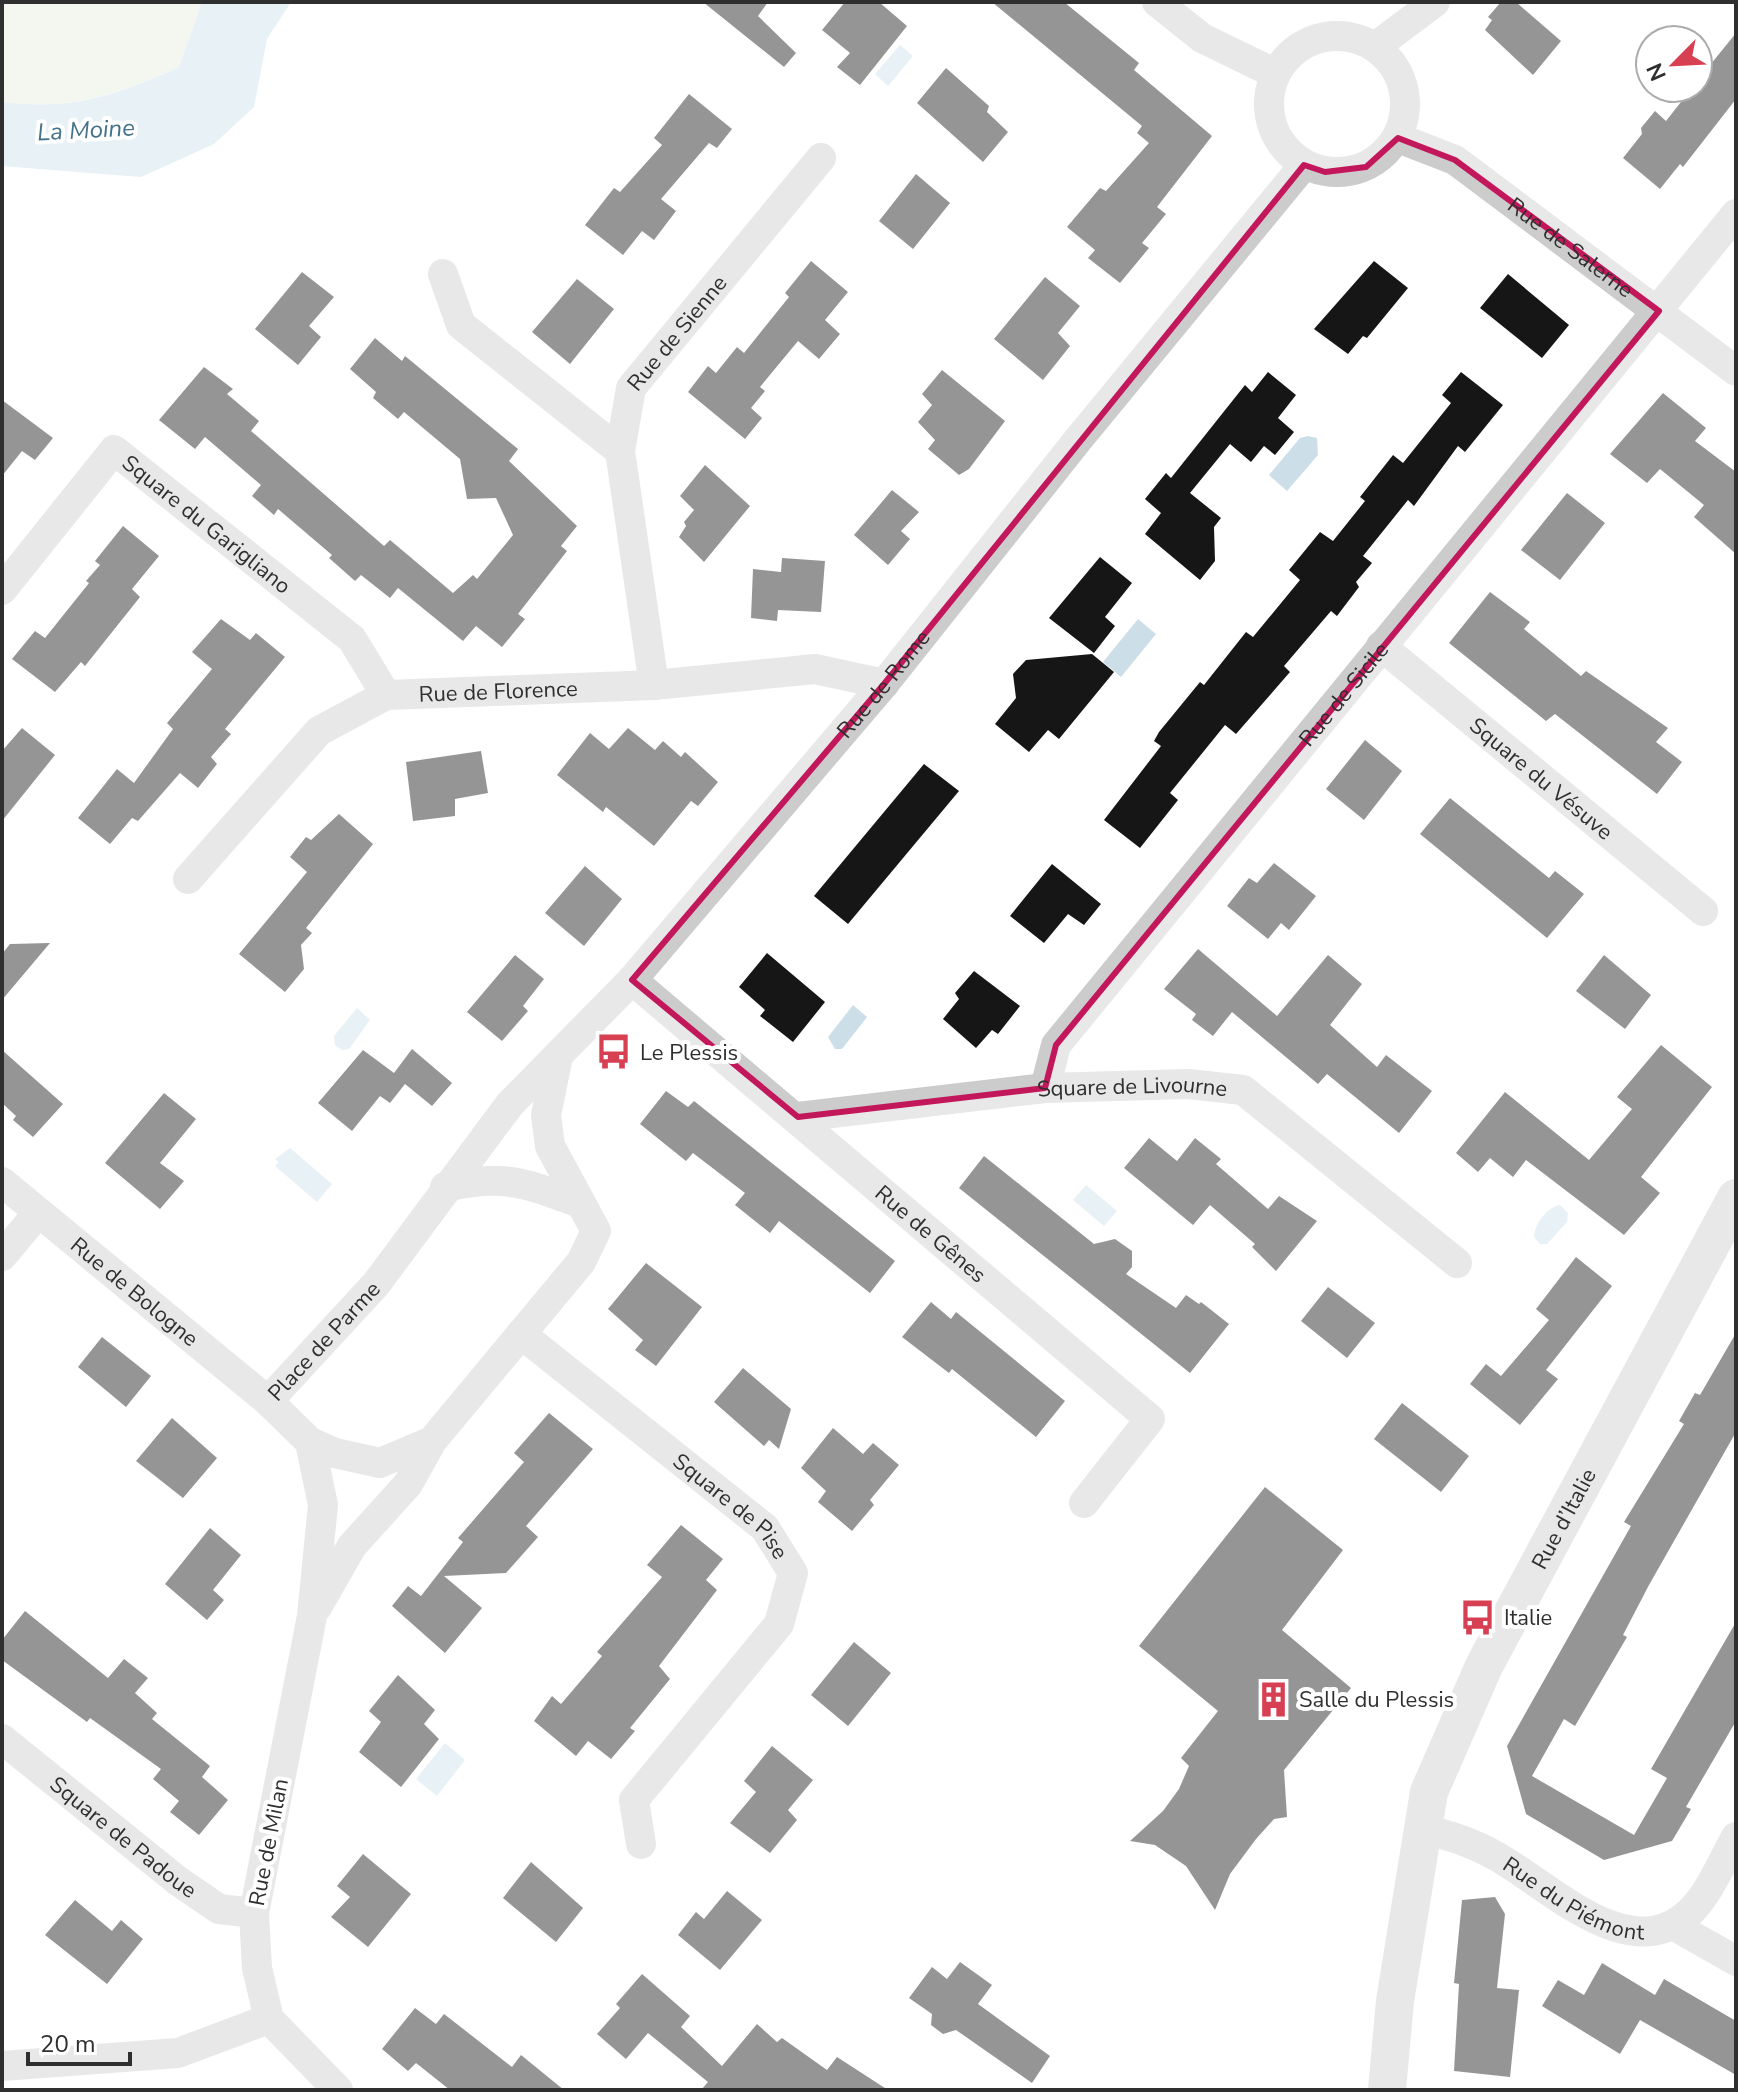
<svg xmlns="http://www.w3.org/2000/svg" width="1738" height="2092" viewBox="0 0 1738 2092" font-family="'Nunito Sans',sans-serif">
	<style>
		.green { fill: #e6ebde }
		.water { fill: #ccdfe9 }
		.building { fill: #161616 }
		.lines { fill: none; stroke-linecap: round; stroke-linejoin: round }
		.minor { stroke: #ccc; stroke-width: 30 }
		.tertiary { stroke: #ccc; stroke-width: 38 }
		.marked { fill: none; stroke: #c2185b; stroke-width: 6; stroke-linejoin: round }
		.labels { text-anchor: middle; stroke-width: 8; stroke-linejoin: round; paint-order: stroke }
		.street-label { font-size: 22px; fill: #2f2f2f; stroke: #fff }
		.poi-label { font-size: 22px; fill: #2f2f2f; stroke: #fff; text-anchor: start }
		.water-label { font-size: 24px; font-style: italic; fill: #43738a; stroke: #fff }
	</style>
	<rect width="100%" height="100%" fill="#fff"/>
	<path class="green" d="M2,2H202L179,67C117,94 71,111 2,102Z"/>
	<g class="water">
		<path d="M202,2H291L267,39L254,107L214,144L141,177L2,166V102C73,111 116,95 179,67Z"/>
		<path d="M900,45L913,56L888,86L875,74Z"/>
		<path d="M1308,436L1317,438L1318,455L1287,491L1269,475L1300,438Z"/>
		<path d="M1138,619L1156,634L1121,677L1103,662Z"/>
		<path d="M853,1005L867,1017L842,1049H835L828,1037Z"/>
		<path d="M357,1008L370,1020L349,1049L342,1050L335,1045L334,1036Z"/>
		<path d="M290,1148L332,1184L317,1202L275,1166L279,1162L275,1159Z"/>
		<path d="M1086,1185L1117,1211L1104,1226L1073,1200Z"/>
		<path d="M1560,1205L1568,1213L1567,1222L1547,1244H1540L1534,1237C1534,1225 1547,1207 1560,1205Z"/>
		<path d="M445,1743L465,1760L437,1796L416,1779Z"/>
	</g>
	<g class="building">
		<path d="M703,2H768L758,16L796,53L784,67Z"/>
		<path d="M845,2H879L907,26L860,85L837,67L850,53L822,30Z"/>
		<path d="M992,2H1064L1139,63L1134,70L1212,136L1157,207L1166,214L1142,243L1149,248L1120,283L1088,258L1095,250L1067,227L1100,188L1106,191L1149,143L1137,133L1142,126Z"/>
		<path d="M1501,2H1516L1561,41L1533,75L1485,30L1492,20L1488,17Z"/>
		<path d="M1736,33V99L1683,167L1680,164L1660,189L1623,158L1642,134L1641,128L1655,111L1666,121L1692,88H1698V80Z"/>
		<path d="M946,68L989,106L987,112L1008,132L983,162L917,103Z"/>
		<path d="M689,94L732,129L717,148L709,143L661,199L676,211L654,240L642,231L623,255L585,225L614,188L620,192L662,145L654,138Z"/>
		<path d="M916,174L950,203L913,249L879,221Z"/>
		<path d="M811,261L848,292L825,320L840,334L819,359L798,341L760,387L765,391L751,408L762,418L745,439L688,392L708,366L716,373L737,347L744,353L789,297L785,293Z"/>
		<path d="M1374,261L1408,288L1367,338L1363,336L1348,354L1314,329Z"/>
		<path d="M302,272L334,297L309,326L321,337L298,365L255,329Z"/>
		<path d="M1508,274L1569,325L1542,358L1480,308Z"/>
		<path d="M1045,277L1080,306L1058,333L1070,346L1043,380L994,339Z"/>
		<path d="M577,279L614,309L570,364L532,332Z"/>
		<path d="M375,338L402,361L405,356L518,449L509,461L577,526L561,546L567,551L518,614L525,619L502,647L476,626L463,641L398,588L390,598L361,575L355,581L329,558L332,555L278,509L274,515L252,496L261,485L205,437L195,449L159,420L204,367L233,389L227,394L259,421L251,431L384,546L390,540L453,593L473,575L477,579L513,535L496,498L467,499L460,459L404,412L398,419L373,398L376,392L350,369Z"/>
		<path d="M942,370L1005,421L969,469L959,475L928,449L935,440L918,422L932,405L922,394Z"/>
		<path d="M1268,372L1296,395L1278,418L1294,432L1275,455L1264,446L1251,462L1230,444L1190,493L1221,518L1214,527L1215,561L1200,580L1145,534L1161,513L1145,499L1166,473L1171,478L1245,385L1252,392Z"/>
		<path d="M1461,372L1503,405L1465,452L1458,446L1414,506L1408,500L1363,556L1372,563L1356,582L1359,587L1337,616L1331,611L1284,666L1290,672L1236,734L1225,725L1170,793L1178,800L1140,848L1104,820L1161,746L1154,741L1159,732L1200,682L1204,685L1246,632L1253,637L1300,580L1289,570L1320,532L1333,541L1365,501L1360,497L1393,455L1403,463L1451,403L1442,395Z"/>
		<path d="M1663,393L1706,428L1695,441L1736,472V554L1694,517L1704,505L1660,469L1647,483L1610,454Z"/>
		<path d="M2,400L53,438L35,460L22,451L2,476Z"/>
		<path d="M705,465L750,506L704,562L679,537L686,526L684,522L694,510L680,496Z"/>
		<path d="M892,490L919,512L901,531L910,539L888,565L854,535Z"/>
		<path d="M1567,493L1605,523L1560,580L1521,550Z"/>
		<path d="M123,526L159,556L132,589L140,597L85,666L81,662L55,692L12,659L35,631L45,638L89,583L86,581L100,565L95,561Z"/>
		<path d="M1100,557L1132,583L1105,617L1115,626L1094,653L1049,618Z"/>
		<path d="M782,558L825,561L821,612L778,610L777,621L751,618L753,569L781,572Z"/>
		<path d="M1490,592L1530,622L1524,629L1581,676L1586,671L1668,728L1656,742L1682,762L1657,794L1555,714L1546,721L1449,643Z"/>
		<path d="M221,619L250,640L256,633L285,657L225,729L231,734L211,757L217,764L198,788L180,773L138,821L132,818L110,844L78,818L117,769L134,783L173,729L167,723L212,669L192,652Z"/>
		<path d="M1092,654L1114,672L1059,739L1048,730L1029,752L995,724L1016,698L1013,674L1026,660Z"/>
		<path d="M22,728L55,755L2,821V751Z"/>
		<path d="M628,728L655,750L663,741L681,757L685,752L718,782L698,806L691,801L654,846L606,807L603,812L557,775L590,733L609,749Z"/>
		<path d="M1365,740L1402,771L1364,820L1326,789Z"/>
		<path d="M481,751L488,793L455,799V816L413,821L406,762Z"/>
		<path d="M924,764L959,791L848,924L814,896Z"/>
		<path d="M1450,798L1549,878L1555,871L1584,894L1547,938L1420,834Z"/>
		<path d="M339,814L373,844L306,928L312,933L301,945L304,969L285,992L239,954L307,872L290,857L306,837L311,840Z"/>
		<path d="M1274,863L1316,896L1289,930L1281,923L1268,939L1227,906L1249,878L1257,883Z"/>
		<path d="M1052,864L1101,904L1084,925L1068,914L1044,943L1010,916Z"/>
		<path d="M585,866L622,899L584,946L545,913Z"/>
		<path d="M50,943L2,1000V954L10,944Z"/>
		<path d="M1198,949L1277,1016L1328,955L1362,984L1330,1025L1377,1067L1386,1055L1432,1091L1399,1133L1327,1074L1318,1084L1232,1012L1213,1036L1192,1020L1196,1014L1164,989Z"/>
		<path d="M767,953L825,1002L793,1042L760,1016L765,1010L739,987Z"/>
		<path d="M515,955L544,979L523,1006L528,1011L502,1041L467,1012Z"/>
		<path d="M1604,955L1651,995L1625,1029L1576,991Z"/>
		<path d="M974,971L1020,1006L998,1034L992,1030L976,1048L943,1019L959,999L955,993Z"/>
		<path d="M1661,1045L1712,1087L1641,1177L1660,1193L1624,1235L1526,1160L1513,1177L1490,1158L1478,1172L1456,1153L1505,1092L1589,1160L1632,1109L1617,1097Z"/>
		<path d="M412,1049L452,1083L432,1106L405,1084L390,1103L380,1096L352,1131L318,1103L363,1050L394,1073Z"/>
		<path d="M2,1050L63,1104L33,1137L13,1120L16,1116L2,1103Z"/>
		<path d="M666,1091L688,1107L694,1101L895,1261L870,1293L779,1221L770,1233L735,1205L745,1193L693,1153L686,1161L640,1124Z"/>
		<path d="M164,1093L196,1119L160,1163L184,1181L160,1209L105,1163Z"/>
		<path d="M1149,1138L1177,1161L1195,1138L1221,1159L1216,1164L1268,1209L1279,1196L1317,1221L1276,1271L1252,1247L1255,1244L1210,1205L1193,1225L1124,1168Z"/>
		<path d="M984,1156L1094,1244L1115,1239L1132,1251V1267L1126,1274L1176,1308L1186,1295L1199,1304L1201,1302L1229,1324L1190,1373L959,1188Z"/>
		<path d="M1576,1257L1612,1286L1546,1370L1558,1379L1520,1425L1470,1384L1486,1364L1501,1376L1549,1320L1536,1309Z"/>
		<path d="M646,1263L702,1307L656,1366L635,1350L643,1340L608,1309Z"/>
		<path d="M1328,1287L1375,1323L1347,1358L1301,1321Z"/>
		<path d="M931,1302L951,1319L956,1312L1065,1401L1036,1437L952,1369L949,1373L902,1337Z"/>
		<path d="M1736,1333V1432L1649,1585L1623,1635L1627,1637L1575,1726L1564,1719L1532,1776L1634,1835L1667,1778L1651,1769L1736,1622V1721L1686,1807L1691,1809L1672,1841L1604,1860L1526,1814L1507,1746L1631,1526L1624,1522L1684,1424L1679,1421L1695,1393L1700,1395Z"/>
		<path d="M102,1337L151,1376L126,1407L78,1367Z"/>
		<path d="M743,1368L791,1409L779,1449L769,1440L764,1446L714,1402Z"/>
		<path d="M1402,1403L1469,1456L1441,1492L1374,1439Z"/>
		<path d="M549,1413L593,1449L526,1526L538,1537L506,1573L444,1576L482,1608L445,1653L392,1606L408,1586L421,1596L463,1542L458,1538L524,1462L514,1453Z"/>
		<path d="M172,1418L217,1458L183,1498L136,1461Z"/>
		<path d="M833,1428L863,1454L873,1443L899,1465L870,1500L874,1505L852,1531L818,1502L826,1491L801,1468Z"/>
		<path d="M1265,1487L1343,1550L1282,1630L1351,1688L1284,1770L1287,1817L1274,1819L1256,1839L1230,1874L1215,1910L1186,1866L1155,1845L1130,1841L1163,1811L1179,1789L1189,1766L1181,1758L1218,1711L1139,1646Z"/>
		<path d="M681,1525L723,1559L706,1580L717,1590L659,1666L670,1679L630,1728L635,1731L611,1759L588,1741L576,1756L534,1721L552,1696L561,1704L602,1656L597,1652L662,1577L647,1565Z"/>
		<path d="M210,1528L241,1555L213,1590L224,1600L207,1620L165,1584Z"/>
		<path d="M25,1611L108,1678L124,1659L148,1678L135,1693L157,1713L152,1719L210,1766L202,1777L228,1800L199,1835L170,1812L179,1801L153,1779L161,1769L90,1718L87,1722L2,1660V1640Z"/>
		<path d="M854,1642L891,1673L848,1726L811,1695Z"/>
		<path d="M398,1675L435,1710L424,1724L439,1739L401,1787L359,1752L381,1722L369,1711Z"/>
		<path d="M772,1746L813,1780L788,1810L797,1820L770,1853L730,1823L756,1792L744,1781Z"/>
		<path d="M363,1854L411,1894L368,1947L331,1917L350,1897L337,1886Z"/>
		<path d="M531,1862L583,1908L556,1942L503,1898Z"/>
		<path d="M727,1891L762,1920L720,1970L678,1935L696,1912L704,1919Z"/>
		<path d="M1495,1897L1505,1914L1497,1988L1519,1990L1510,2077L1454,2071L1459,1984L1454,1983L1462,1900Z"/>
		<path d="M75,1900L112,1931L121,1920L143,1939L107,1984L45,1935Z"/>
		<path d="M960,1962L992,1985L978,2004L1050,2056L1032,2083L956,2030L943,2034L931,2025L932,2014L909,1998L932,1967L947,1979Z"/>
		<path d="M1602,1963L1655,1995L1664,1979L1736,2021V2075L1640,2020L1620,2054L1542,2006L1558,1980L1584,1995Z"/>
		<path d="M642,1974L690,2016L681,2027L722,2066L757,2024L777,2042L782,2038L827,2070L837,2057L888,2090H701L708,2082L648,2033L626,2059L597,2034L620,2008L616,2004Z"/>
		<path d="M415,2008L436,2024L444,2014L512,2067L521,2055L564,2090H450L416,2063L408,2071L382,2049Z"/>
	</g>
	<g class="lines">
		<g class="minor">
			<path d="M1157,2L1202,38L1276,74"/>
			<circle cx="1337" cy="104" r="68"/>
			<path d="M1375,47L1435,2"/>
			<path id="s1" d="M1398,138L1455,160L1736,371"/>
			<path d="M443,274L461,325L620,451"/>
			<path id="s2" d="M2,590L114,450L352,639L386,695"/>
			<path id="s3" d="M1381,646L1703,911"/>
			<path id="s4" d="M654,685L620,451L631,388L821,158"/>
			<path id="s5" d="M188,879L319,731L386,695L654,685L815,669L884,684"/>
			<path id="s6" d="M632,980L1150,1419L1084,1503"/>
			<path id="s7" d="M1045,1088L1056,1045L1736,214"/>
			<path id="s8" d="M798,1117L1045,1088L1188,1084L1243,1090L1457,1263"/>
			<path id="s9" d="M2,1182L268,1401L310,1442L335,1453L380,1463L432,1441L581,1262L596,1231L550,1146L546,1115L558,1056"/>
			<path d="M445,1187C504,1174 522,1182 577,1202"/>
			<path d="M2,1256L38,1213"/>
			<path id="s10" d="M521,1334L765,1528L793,1573L779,1624L634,1800L641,1844"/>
			<path id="s11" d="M268,1401L376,1284L510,1104L632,980L884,684L1077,441L1304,165"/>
			<path d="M310,1442L323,1505L312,1616L254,1913L257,1968L269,2019L338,2090"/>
			<path d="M317,1607L352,1546L408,1484L432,1441"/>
			<path id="s12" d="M2,1739L178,1881L219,1909L254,1913"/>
			<path id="s13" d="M1421,1829C1447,1834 1473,1843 1496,1856C1550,1886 1631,1970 1691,1911C1710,1892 1723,1860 1736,1837"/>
			<path d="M1673,1925L1736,1961"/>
			<path d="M2,2066L178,2053L269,2019"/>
		</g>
		<path class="tertiary" id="s14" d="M1387,2090L1395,2001L1429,1792L1484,1666L1736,1198"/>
	</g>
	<path d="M0 0H1738V2092H0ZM1398,138L1455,160L1659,311L1056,1045L1045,1088L798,1117L632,980L884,684L1304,165L1325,172L1366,167Z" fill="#fff" fill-opacity=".55" fill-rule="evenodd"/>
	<path class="marked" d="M1398,138L1455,160L1659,311L1056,1045L1045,1088L798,1117L632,980L884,684L1304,165L1325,172L1366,167Z"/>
	<defs>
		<symbol id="bus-bare" viewBox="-9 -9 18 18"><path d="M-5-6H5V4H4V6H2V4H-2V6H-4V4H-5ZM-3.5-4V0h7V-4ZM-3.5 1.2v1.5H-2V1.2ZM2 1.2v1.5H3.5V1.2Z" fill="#d74053" stroke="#fff" stroke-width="2.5" paint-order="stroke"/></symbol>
		<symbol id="building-bare" viewBox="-9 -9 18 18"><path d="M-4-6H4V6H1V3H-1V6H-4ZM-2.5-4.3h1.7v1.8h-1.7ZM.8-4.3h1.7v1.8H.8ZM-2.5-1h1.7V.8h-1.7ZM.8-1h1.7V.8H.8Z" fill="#d74053" stroke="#fff" stroke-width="2.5" paint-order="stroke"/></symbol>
	</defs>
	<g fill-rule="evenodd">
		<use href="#bus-bare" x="588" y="1026" width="51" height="51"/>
		<use href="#bus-bare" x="1452" y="1592" width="51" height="51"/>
		<use href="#building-bare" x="1248" y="1674" width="51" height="51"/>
	</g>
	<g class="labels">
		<g class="street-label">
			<text dy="8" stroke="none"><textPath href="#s1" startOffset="206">Rue de Salerne</textPath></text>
			<text dy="8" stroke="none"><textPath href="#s4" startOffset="372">Rue de Sienne</textPath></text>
			<text dy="8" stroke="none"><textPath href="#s2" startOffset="298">Square du Garigliano</textPath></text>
			<text dy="8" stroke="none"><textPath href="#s11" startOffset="946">Rue de Rome</textPath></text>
			<text dy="8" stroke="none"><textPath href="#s5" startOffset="386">Rue de Florence</textPath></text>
			<text dy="8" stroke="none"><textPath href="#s7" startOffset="498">Rue de Sicile</textPath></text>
			<text dy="8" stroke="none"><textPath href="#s3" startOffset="208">Square du Vésuve</textPath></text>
			<text dy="8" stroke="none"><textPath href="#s8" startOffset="336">Square de Livourne</textPath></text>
			<text dy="8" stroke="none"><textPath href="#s6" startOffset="392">Rue de Gênes</textPath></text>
			<text dy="8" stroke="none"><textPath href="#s9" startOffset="172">Rue de Bologne</textPath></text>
			<text dy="8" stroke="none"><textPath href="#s11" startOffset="82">Place de Parme</textPath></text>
			<text dy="8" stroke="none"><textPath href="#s10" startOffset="272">Square de Pise</textPath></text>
			<text dy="8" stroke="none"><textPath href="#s14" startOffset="606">Rue d’Italie</textPath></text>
			<text dy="8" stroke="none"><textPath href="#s12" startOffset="156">Square de Padoue</textPath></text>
			<text transform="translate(268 1842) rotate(-79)" y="8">Rue de Milan</text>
			<text dy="8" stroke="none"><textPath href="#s13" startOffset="170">Rue du Piémont</textPath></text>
		</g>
		<g class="poi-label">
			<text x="640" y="1060">Le Plessis</text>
			<text x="1504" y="1625">Italie</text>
			<text x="1299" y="1707">Salle du Plessis</text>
		</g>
		<g class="water-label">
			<text transform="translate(86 130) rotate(-3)" y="8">La Moine</text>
		</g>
	</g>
	<rect width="1738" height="2092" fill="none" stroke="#2f2f2f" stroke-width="8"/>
	<g transform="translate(1674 64) rotate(246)"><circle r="38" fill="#ffffff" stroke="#acacac" stroke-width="2"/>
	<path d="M0-6L14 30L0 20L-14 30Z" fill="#d74053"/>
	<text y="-12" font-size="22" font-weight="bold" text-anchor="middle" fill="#2f2f2f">N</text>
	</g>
	<path d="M28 2052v12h102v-12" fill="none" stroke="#2f2f2f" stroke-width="4"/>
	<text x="40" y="2052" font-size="24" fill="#2f2f2f" stroke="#ffffff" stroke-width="6" paint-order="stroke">20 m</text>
</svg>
